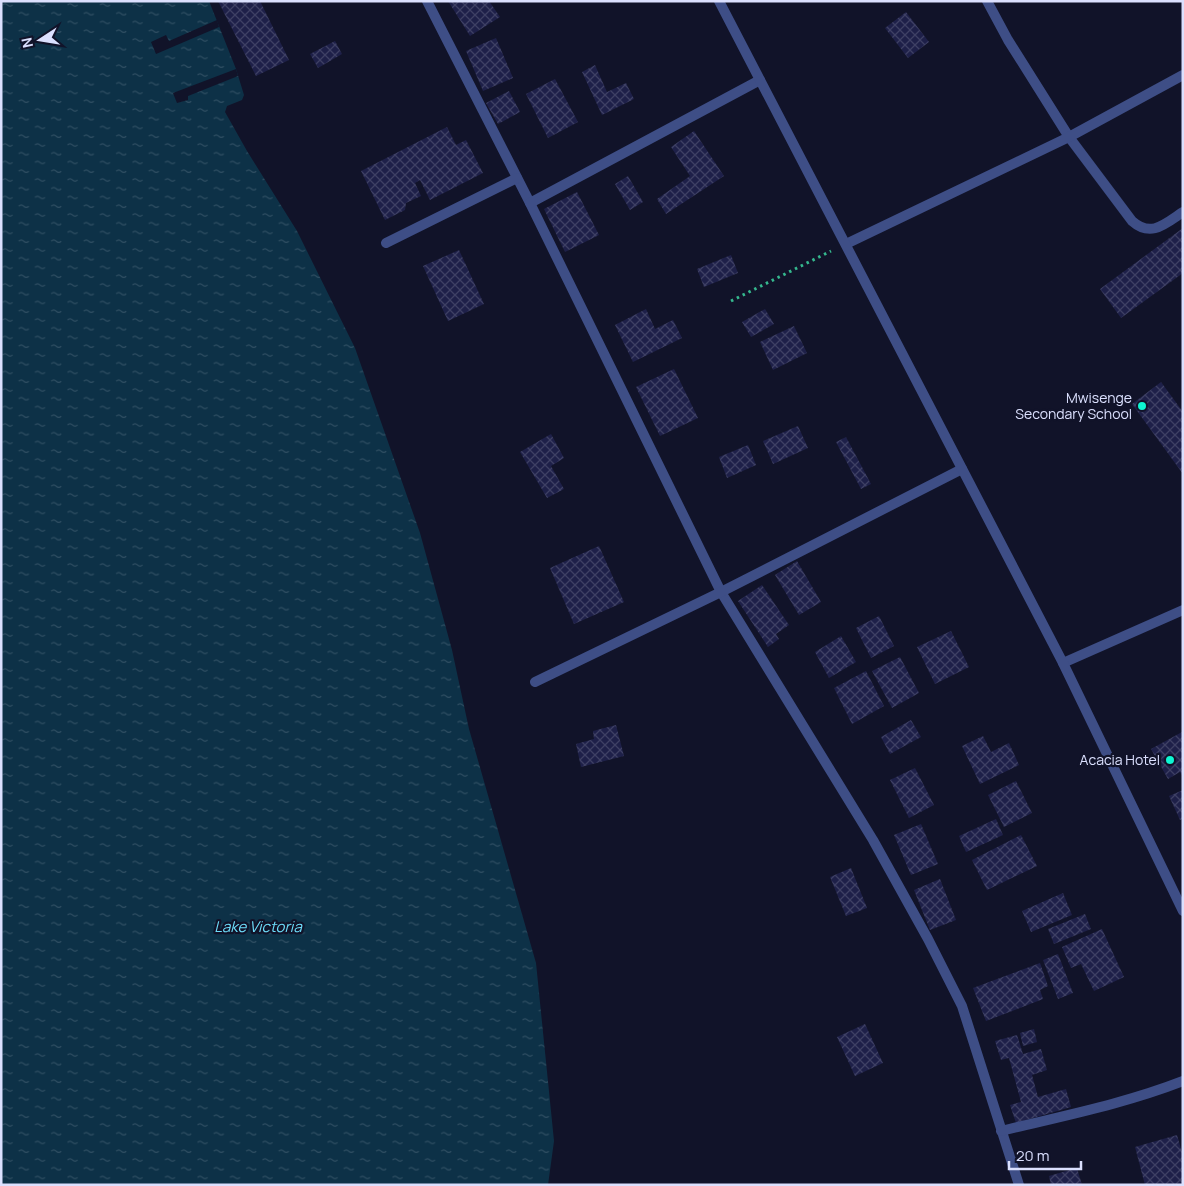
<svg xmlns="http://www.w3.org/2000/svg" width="1184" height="1186" viewBox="0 0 1184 1186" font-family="Manrope,sans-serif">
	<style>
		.water { fill: url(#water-ripples) }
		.pier { fill: #111329 }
		.building { fill: url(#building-cross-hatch) }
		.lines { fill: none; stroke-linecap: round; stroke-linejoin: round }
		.path { stroke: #35b88e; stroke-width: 3; stroke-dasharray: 2.5 4; stroke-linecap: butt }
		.service { stroke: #3e4e86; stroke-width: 10 }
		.minor { stroke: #3e4e86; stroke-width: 10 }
		.tertiary { stroke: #3e4e86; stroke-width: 10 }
		.poi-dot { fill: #0ef6d2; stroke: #111329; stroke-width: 2 }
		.labels { text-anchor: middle; stroke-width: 4.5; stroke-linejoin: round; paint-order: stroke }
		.poi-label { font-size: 14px; fill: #dbe0fe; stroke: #111329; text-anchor: end }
		.water-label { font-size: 15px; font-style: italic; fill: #6dddfa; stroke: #111329 }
	</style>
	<defs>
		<pattern id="water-ripples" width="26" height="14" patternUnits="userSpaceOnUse" patternTransform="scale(1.25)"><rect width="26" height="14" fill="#0d3147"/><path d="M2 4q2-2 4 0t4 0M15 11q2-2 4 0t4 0" fill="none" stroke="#304f63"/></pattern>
		<pattern id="building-cross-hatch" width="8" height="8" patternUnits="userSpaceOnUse" patternTransform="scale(1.25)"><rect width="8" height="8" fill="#1e2049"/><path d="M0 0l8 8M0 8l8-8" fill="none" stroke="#3e4064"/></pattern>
	</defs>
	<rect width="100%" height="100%" fill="#111329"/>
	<path class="water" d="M1,1H209L236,69L244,95L242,100L227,106L225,112L247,151L297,231L355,348L420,533L452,650L469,729L536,963L554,1141L548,1185H1Z"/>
	<g class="pier">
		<path d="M217,20L219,27L156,54L151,42L166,35L169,41Z"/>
		<path d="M236,69L238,76L188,96V100L177,103L173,93Z"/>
	</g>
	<g class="building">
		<path d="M218,1H260L289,60L256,76Z"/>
		<path d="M448,1H489L500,17L470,36Z"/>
		<path d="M906,12L929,42L908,58L885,28Z"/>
		<path d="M496,38L513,78L483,91L466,51Z"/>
		<path d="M335,41L342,54L318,68L310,54Z"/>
		<path d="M595,65L607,92L626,83L634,99L602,115L582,72Z"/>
		<path d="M555,79L578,122L548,138L526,94Z"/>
		<path d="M509,91L520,112L498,124L486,103Z"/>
		<path d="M447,127L456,145L466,140L483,173L430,200L420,180L415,183L421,196L406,203L405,210L385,220L361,171Z"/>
		<path d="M694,131L724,176L666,214L657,199L690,176L671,147Z"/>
		<path d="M628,176L643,202L630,210L615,184Z"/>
		<path d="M577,192L599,235L565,252L544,209Z"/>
		<path d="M1183,228V273L1121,318L1100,289Z"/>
		<path d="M459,250L484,304L448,321L423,266Z"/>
		<path d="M731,255L738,273L704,287L697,269Z"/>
		<path d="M646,309L655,329L673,320L682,338L633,362L615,325Z"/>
		<path d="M765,309L774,324L751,337L742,322Z"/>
		<path d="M794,326L807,353L773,370L760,342Z"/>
		<path d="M674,369L698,418L660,436L636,387Z"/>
		<path d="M1161,382L1183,412V474L1132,404Z"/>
		<path d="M798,426L808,448L773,464L763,441Z"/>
		<path d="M551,434L564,458L551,466L564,489L547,498L520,452Z"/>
		<path d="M846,437L871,484L861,489L836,442Z"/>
		<path d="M748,445L756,465L727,478L719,457Z"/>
		<path d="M599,546L624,602L574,624L550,568Z"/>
		<path d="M797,561L821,602L799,615L775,575Z"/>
		<path d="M762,585L789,625L776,634L779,639L768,647L738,601Z"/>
		<path d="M879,616L894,646L871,658L856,628Z"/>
		<path d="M951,631L969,667L935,684L917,647Z"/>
		<path d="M841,636L856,662L829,678L815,652Z"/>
		<path d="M900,657L919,693L892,708L872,671Z"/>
		<path d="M866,671L884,706L852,724L834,688Z"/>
		<path d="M911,720L921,737L890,754L881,737Z"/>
		<path d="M616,725L624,756L581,767L576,744L594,739L593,731Z"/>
		<path d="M1182,732L1183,777L1180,772L1168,779L1151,749Z"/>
		<path d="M983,736L991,752L1009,743L1019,765L980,784L962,746Z"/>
		<path d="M915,768L934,805L909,818L890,780Z"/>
		<path d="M1016,781L1032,813L1004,827L988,795Z"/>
		<path d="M1183,790V819L1180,820L1169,796Z"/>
		<path d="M996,819L1003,835L966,852L959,836Z"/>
		<path d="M921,824L938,864L911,875L894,835Z"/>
		<path d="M1021,835L1037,866L987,890L972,860Z"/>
		<path d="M851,868L867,908L846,916L830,877Z"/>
		<path d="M940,879L956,920L930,930L914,890Z"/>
		<path d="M1063,893L1072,915L1031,932L1022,911Z"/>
		<path d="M1085,914L1091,929L1054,944L1048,929Z"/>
		<path d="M1102,929L1124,977L1094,991L1081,964L1071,968L1062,947Z"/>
		<path d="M1058,954L1073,993L1058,999L1043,960Z"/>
		<path d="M1040,963L1048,986L1040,990L1043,999L986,1021L973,988Z"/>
		<path d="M865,1024L883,1063L855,1076L837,1037Z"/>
		<path d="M1034,1029L1037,1042L1023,1046L1020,1033Z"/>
		<path d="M1017,1035L1023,1054L1041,1049L1047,1070L1032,1075L1038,1097L1066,1089L1071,1107L1016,1123L1010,1105L1021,1102L1009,1058L1001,1060L995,1041Z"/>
		<path d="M1177,1135L1183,1156V1185H1145L1135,1147Z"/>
		<path d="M1077,1168L1082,1185H1051L1049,1176Z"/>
	</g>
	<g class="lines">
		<path class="path" d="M731,301L831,251"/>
		<path class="service" d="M1069,137L1132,221C1151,238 1165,224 1183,212"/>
		<g class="minor">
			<path d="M427,1L530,203L721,592L873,840L928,939L962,1006L1019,1185"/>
			<path d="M987,1L1008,40L1069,137"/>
			<path d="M530,203L760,80"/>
			<path d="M386,243L517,178"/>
			<path d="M846,244L1069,137L1183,75"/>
			<path d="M1063,663L1183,610"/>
			<path d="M535,682L721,592L962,469"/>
			<path d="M1001,1131C1062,1116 1124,1104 1183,1081"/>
		</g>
		<path class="tertiary" d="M719,1L1063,663L1183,911"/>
	</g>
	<g class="poi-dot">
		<circle cx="1142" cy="406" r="5"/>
		<circle cx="1170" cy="760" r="5"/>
	</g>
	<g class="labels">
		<g class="poi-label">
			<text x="1132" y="403">Mwisenge<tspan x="1132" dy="16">Secondary School</tspan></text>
			<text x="1160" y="765">Acacia Hotel</text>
		</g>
		<g class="water-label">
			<text x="258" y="932">Lake Victoria</text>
		</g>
	</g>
	<rect width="1184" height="1186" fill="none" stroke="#dbe0fe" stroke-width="5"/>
	<g transform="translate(40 40) rotate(258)" stroke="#111329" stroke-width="4" paint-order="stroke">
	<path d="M0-4L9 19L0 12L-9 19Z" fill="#dbe0fe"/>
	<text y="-8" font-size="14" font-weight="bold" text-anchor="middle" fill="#dbe0fe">N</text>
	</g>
	<path d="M1009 1161v8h72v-8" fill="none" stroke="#dbe0fe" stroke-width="2.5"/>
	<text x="1016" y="1161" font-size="15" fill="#dbe0fe" stroke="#111329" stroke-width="4" paint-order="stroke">20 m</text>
</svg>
